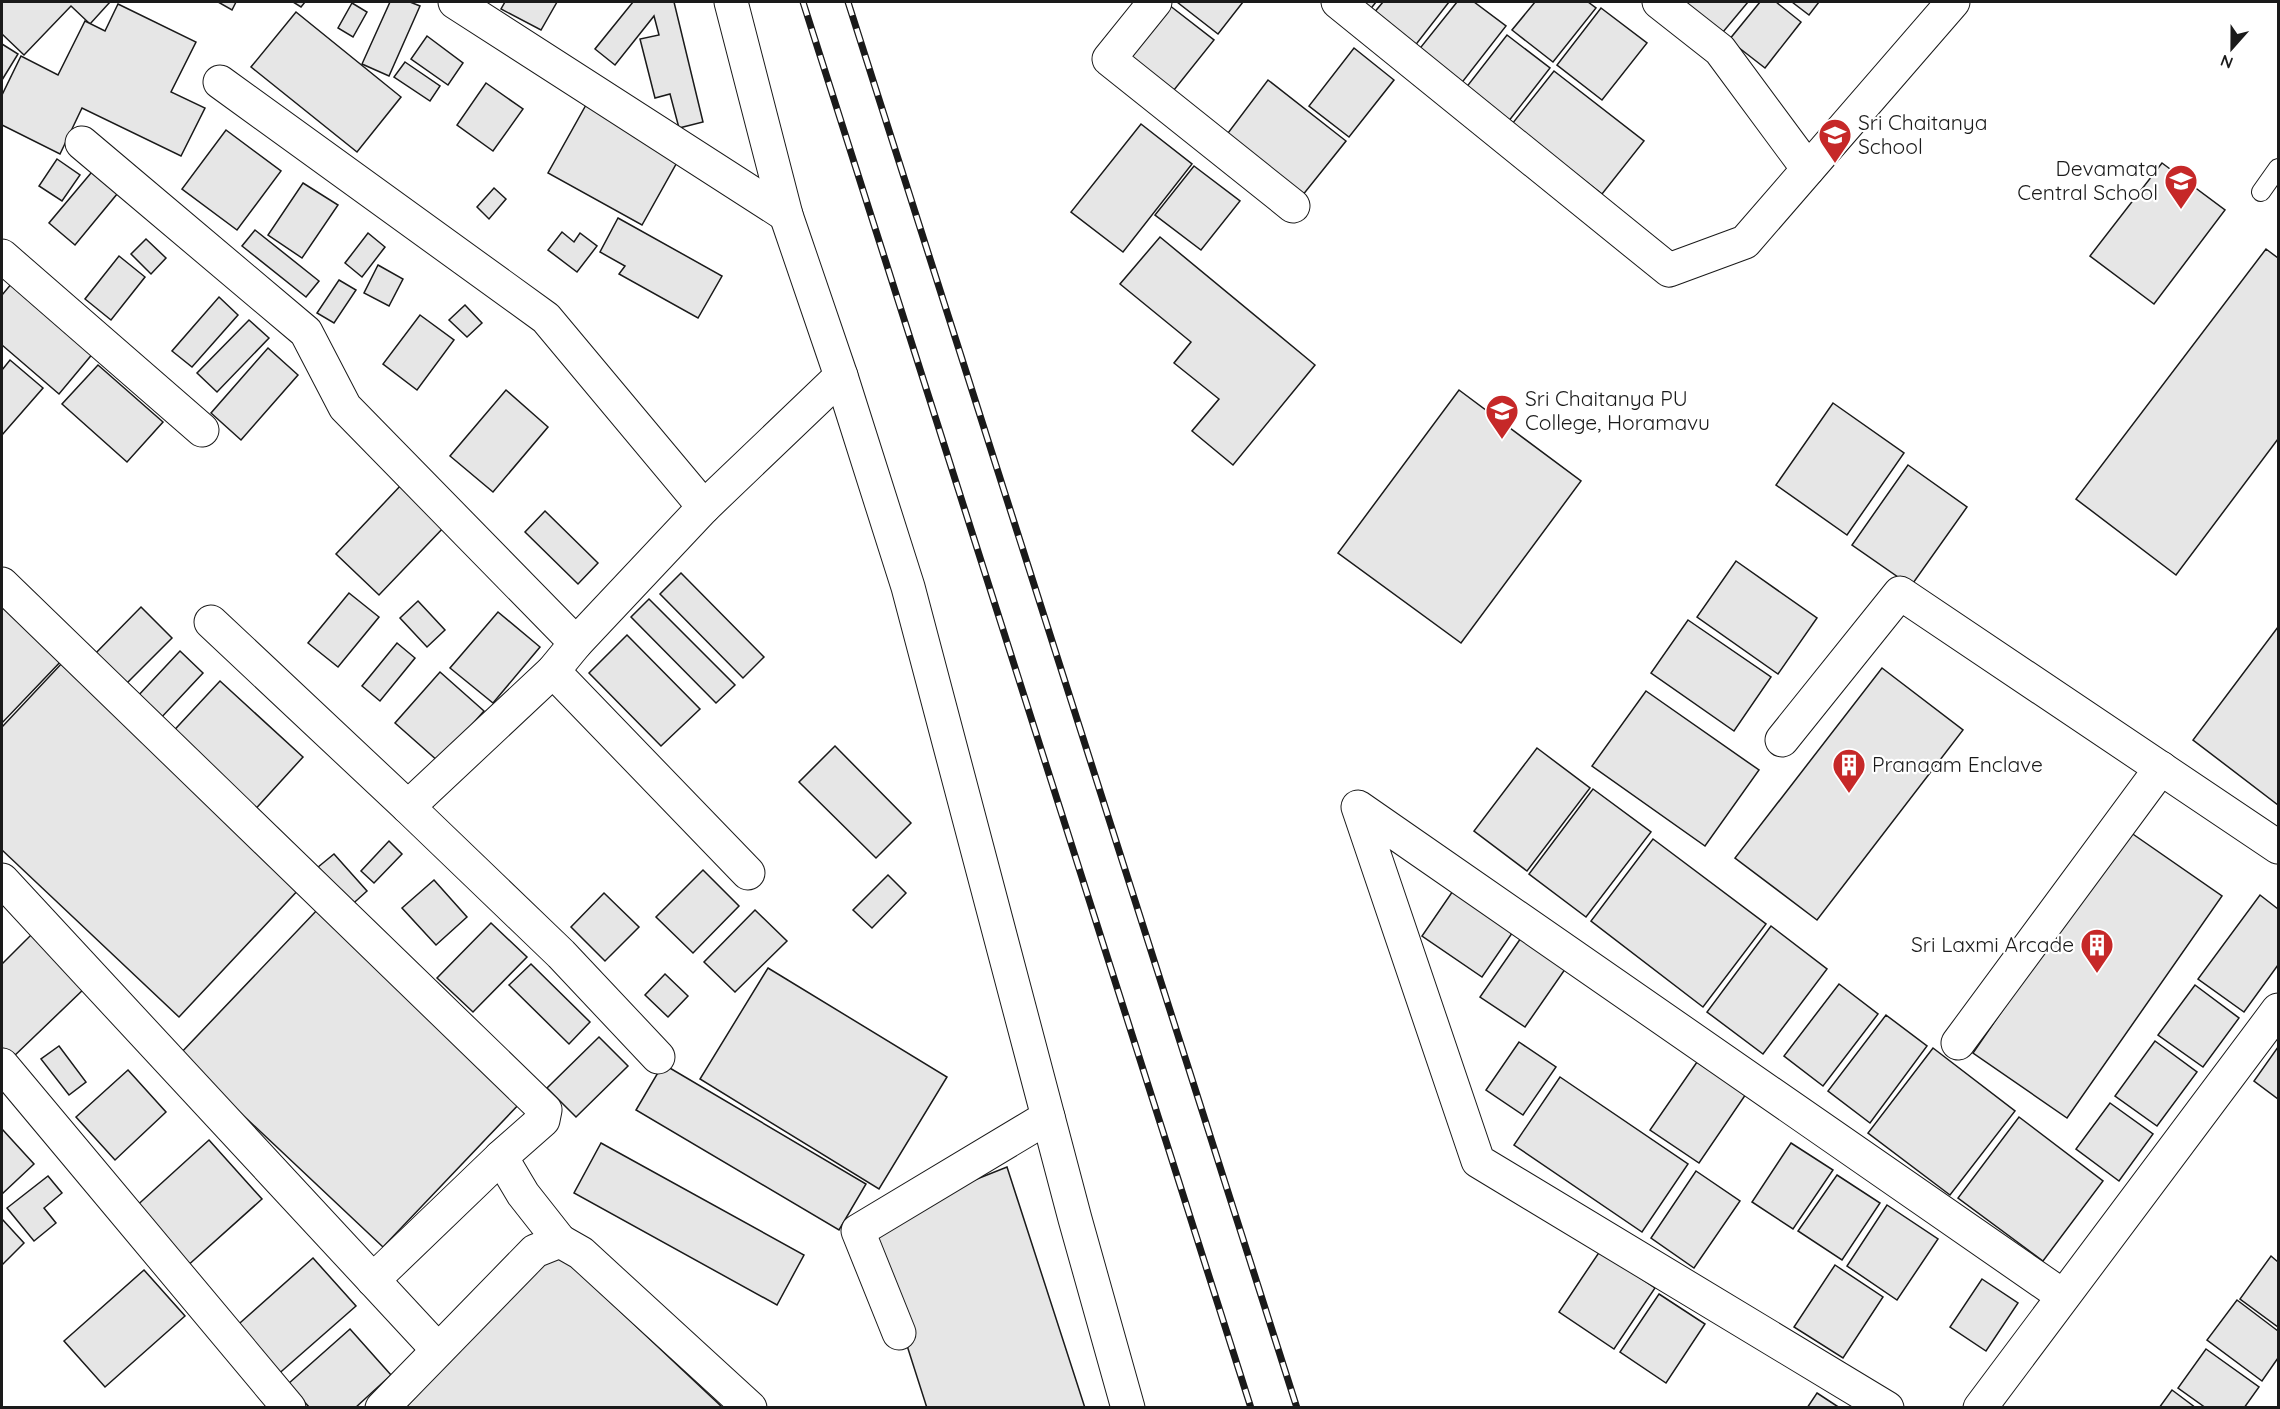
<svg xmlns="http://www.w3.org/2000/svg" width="2280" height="1409" viewBox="0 0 2280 1409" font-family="Quicksand,sans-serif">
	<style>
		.building { fill: #e6e6e6; stroke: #1a1a1a; stroke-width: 1.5 }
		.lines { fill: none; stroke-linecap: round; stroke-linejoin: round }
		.service-casing { stroke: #1a1a1a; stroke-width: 20 }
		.minor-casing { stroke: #1a1a1a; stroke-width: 35 }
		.service { stroke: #fff; stroke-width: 18 }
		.minor { stroke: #fff; stroke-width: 33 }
		.rail-casing { stroke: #1a1a1a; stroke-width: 7 }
		.rail { stroke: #fff; stroke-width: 4.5; stroke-dasharray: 14; stroke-linecap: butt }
		.labels { text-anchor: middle; stroke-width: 4.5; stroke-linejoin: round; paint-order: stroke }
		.poi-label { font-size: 21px; fill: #1a1a1a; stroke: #fff; text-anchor: start }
	</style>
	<rect width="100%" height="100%" fill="#fff"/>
	<g class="building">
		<path d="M2,2H110L90,24L71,6L24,55L2,34Z"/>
		<path d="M218,2H236L232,10Z"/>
		<path d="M293,2H305L301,7Z"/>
		<path d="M390,2H410L420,6L389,76L362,64Z"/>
		<path d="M505,2H557L541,30L501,9Z"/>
		<path d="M633,2H674L703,122L679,128L670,94L655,98L640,39L659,35L654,16L615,65L595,49Z"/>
		<path d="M1177,2H1243L1218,34Z"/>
		<path d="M1357,2H1376L1369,11Z"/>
		<path d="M1383,2H1449L1414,47L1373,14Z"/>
		<path d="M1457,2H1474L1506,26L1460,85L1417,52Z"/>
		<path d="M1535,2H1588L1596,8L1553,62L1512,30Z"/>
		<path d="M1686,2H1748L1718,38L1681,8Z"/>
		<path d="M1760,2H1776L1801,22L1765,68L1729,40Z"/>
		<path d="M1792,2H1819L1809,15Z"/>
		<path d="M352,3L367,12L353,37L338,28Z"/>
		<path d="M118,4L196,42L171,92L205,108L181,156L82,108L60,154L2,125V95L21,56L58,75L85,21L105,31Z"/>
		<path d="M1169,5L1214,40L1170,95L1125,61Z"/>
		<path d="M1601,8L1647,43L1602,100L1557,65Z"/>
		<path d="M296,12L401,97L357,152L251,67Z"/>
		<path d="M1507,35L1550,68L1508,122L1465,89Z"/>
		<path d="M427,36L463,63L448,85L411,59Z"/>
		<path d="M2,44L18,54L2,80Z"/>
		<path d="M1354,48L1394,80L1349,137L1309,106Z"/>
		<path d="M405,62L440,86L430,101L394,77Z"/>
		<path d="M1554,71L1644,141L1602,194L1512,124Z"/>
		<path d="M1268,80L1346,141L1302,196L1225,137Z"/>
		<path d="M486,83L523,109L493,151L457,125Z"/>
		<path d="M586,105L680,157L642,225L548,173Z"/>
		<path d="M1141,124L1192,164L1123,252L1071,212Z"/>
		<path d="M226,130L281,171L237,230L182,189Z"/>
		<path d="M57,159L80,175L62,201L39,186Z"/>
		<path d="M2162,163L2225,210L2154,304L2090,256Z"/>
		<path d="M1194,166L1240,201L1201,250L1155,215Z"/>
		<path d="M96,167L122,188L75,245L49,223Z"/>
		<path d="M303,183L338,205L302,258L268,235Z"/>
		<path d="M494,188L506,199L489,219L477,207Z"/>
		<path d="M618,218L722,276L698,318L619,274L625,266L600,252Z"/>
		<path d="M255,230L319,281L306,297L242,246Z"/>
		<path d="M562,232L574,242L580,233L597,246L577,272L548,250Z"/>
		<path d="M368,233L385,247L362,277L345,263Z"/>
		<path d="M1160,237L1315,365L1233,465L1192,431L1219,399L1174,363L1191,342L1120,284Z"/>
		<path d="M146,239L166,258L151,274L131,254Z"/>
		<path d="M2266,249L2278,258V439L2176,575L2076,499Z"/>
		<path d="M119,256L145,277L111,320L85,299Z"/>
		<path d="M378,265L403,279L389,306L364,293Z"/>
		<path d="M339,280L356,290L334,323L317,313Z"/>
		<path d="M12,283L94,352L59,394L2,345V295Z"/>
		<path d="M219,297L238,315L192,367L172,351Z"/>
		<path d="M465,305L482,323L467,337L449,320Z"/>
		<path d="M420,315L454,340L417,390L383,364Z"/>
		<path d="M249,320L269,338L217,392L197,373Z"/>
		<path d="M268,348L298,375L241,440L211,413Z"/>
		<path d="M10,360L43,388L2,435V370Z"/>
		<path d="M98,365L163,422L127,462L62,404Z"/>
		<path d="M506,390L548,427L493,492L450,456Z"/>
		<path d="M1459,390L1581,481L1461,643L1338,553Z"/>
		<path d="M1833,403L1904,453L1847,535L1776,485Z"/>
		<path d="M1908,465L1967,507L1911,586L1852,545Z"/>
		<path d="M402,484L446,525L379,595L336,554Z"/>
		<path d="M545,511L598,563L578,584L525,532Z"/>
		<path d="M1736,561L1817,618L1778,674L1697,617Z"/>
		<path d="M681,573L764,657L743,678L660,594Z"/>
		<path d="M349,593L379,617L338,667L308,643Z"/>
		<path d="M649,599L735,685L716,703L631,617Z"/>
		<path d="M2,600L64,658L2,723Z"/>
		<path d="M418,601L445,630L427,647L400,618Z"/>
		<path d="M141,607L172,638L121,689L90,659Z"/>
		<path d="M498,612L540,647L493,703L450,668Z"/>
		<path d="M1688,620L1771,677L1734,731L1651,673Z"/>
		<path d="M2278,627V805L2193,740Z"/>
		<path d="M627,635L700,709L661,746L589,673Z"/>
		<path d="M397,643L415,658L380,701L362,686Z"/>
		<path d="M180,651L203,673L159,720L136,698Z"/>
		<path d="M63,662L301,887L179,1017L2,850V727Z"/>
		<path d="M1882,668L1963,730L1817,920L1735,858Z"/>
		<path d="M440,672L484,711L439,762L395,723Z"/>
		<path d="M220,681L303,757L250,815L166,739Z"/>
		<path d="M1646,691L1759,770L1705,846L1592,766Z"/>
		<path d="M835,746L911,823L876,858L799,782Z"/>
		<path d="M1537,748L1590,788L1527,871L1474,831Z"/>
		<path d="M1593,789L1651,832L1586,917L1529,874Z"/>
		<path d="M2127,830L2222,896L2067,1118L1973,1053Z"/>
		<path d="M1653,839L1766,924L1703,1007L1591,921Z"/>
		<path d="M389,841L402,854L374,883L361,871Z"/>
		<path d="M334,854L367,891L346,910L312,872Z"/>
		<path d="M703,870L739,906L693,953L656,917Z"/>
		<path d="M888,875L906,893L872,928L853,910Z"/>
		<path d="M434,880L467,917L436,945L402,908Z"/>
		<path d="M1457,885L1517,926L1482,977L1422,936Z"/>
		<path d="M604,893L639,927L605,961L571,927Z"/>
		<path d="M2260,895L2278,909V965L2244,1012L2198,979Z"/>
		<path d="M318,909L522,1101L383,1247L179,1055Z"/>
		<path d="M755,910L787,941L735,992L704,962Z"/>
		<path d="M491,923L527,957L473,1012L437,978Z"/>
		<path d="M1771,926L1827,969L1763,1054L1707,1012Z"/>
		<path d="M34,932L87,986L11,1059L2,1049V964Z"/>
		<path d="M1523,935L1568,965L1525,1027L1480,997Z"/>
		<path d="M531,964L590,1022L569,1044L509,985Z"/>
		<path d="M768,968L947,1077L879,1189L700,1079Z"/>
		<path d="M665,974L688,996L668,1017L645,995Z"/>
		<path d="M1839,984L1878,1014L1823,1086L1784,1056Z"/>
		<path d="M2195,985L2239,1018L2203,1067L2158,1035Z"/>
		<path d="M1886,1015L1927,1046L1870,1123L1828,1091Z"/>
		<path d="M599,1037L628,1066L576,1117L547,1088Z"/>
		<path d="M2155,1041L2197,1072L2157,1126L2115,1096Z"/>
		<path d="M1519,1042L1556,1067L1523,1115L1486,1090Z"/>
		<path d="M59,1046L86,1082L69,1095L41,1059Z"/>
		<path d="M2278,1047V1099L2254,1081Z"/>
		<path d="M1933,1048L2015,1111L1950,1195L1868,1133Z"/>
		<path d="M1697,1062L1746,1094L1699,1163L1650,1130Z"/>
		<path d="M663,1064L866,1184L839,1230L636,1110Z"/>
		<path d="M128,1070L166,1112L115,1160L76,1117Z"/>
		<path d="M1560,1077L1688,1164L1642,1232L1514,1145Z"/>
		<path d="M2110,1103L2153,1134L2119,1181L2076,1149Z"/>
		<path d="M2019,1117L2103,1181L2043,1261L1958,1198Z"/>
		<path d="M2,1129L34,1164L2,1194Z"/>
		<path d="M209,1140L262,1199L185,1268L132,1210Z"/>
		<path d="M601,1143L804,1255L777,1305L574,1193Z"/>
		<path d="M1791,1143L1833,1170L1793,1229L1752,1202Z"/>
		<path d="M1007,1167L1085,1408H927L871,1233L909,1206Z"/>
		<path d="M1696,1171L1740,1201L1694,1268L1651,1238Z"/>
		<path d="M1837,1175L1880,1203L1842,1260L1798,1231Z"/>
		<path d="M48,1176L62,1193L44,1208L56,1223L34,1241L7,1208Z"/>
		<path d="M1887,1205L1938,1239L1897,1300L1847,1266Z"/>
		<path d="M2,1219L24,1243L2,1265Z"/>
		<path d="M555,1250L723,1408H405Z"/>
		<path d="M1600,1251L1655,1288L1614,1349L1559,1312Z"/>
		<path d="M2271,1256L2278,1262V1327L2240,1299Z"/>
		<path d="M313,1258L356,1306L275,1377L232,1330Z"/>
		<path d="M1835,1265L1883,1297L1843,1358L1794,1327Z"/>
		<path d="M144,1270L185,1316L105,1387L64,1341Z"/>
		<path d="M1982,1279L2018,1303L1986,1351L1950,1327Z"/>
		<path d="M1659,1294L1705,1324L1666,1383L1620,1352Z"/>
		<path d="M2237,1300L2278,1331V1358L2262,1381L2207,1340Z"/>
		<path d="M350,1329L391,1375L355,1408H310L288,1384Z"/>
		<path d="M2206,1349L2259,1387L2244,1408H2206L2178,1388Z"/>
		<path d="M2172,1390L2196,1408H2159Z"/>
		<path d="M1817,1393L1840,1408H1807Z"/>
	</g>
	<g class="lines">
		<defs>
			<path id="service" d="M2261,192L2278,168"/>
			<g id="minor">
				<path d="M455,2L786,215"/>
				<path d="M731,2L786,215L841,376L908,587L1075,1219L1128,1408"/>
				<path d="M1155,2L1109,59L1293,206"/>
				<path d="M1338,2L1669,270L1745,242L1953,2"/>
				<path d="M1659,2L1720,50L1808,169"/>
				<path d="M220,82L546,318L704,507"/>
				<path d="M82,143L306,332L345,407L576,643"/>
				<path d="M2,256L202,430"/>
				<path d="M2,584L545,1110L543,1120L501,1157L523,1194L560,1241"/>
				<path d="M211,622L408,807"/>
				<path d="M553,671L748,873"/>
				<path d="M1782,740L1900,593L2278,847"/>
				<path d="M2,880L438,1350"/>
				<path d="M1958,1043L2161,768"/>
				<path d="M658,1057L561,954L408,807L553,671L576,643L704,507L841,376"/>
				<path d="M2,1065L289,1408"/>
				<path d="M373,1280L501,1157"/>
				<path d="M899,1333L858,1231L1048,1117"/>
				<path d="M382,1408L535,1251L560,1241L581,1253L750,1408"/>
				<path d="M1887,1408L1478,1161L1358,807L2063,1296"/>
				<path d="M1980,1408L2278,1010"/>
			</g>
		</defs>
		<use href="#service" class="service-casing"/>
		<use href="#minor" class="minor-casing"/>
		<use href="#service" class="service"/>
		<use href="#minor" class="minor"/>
		<defs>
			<g id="rail">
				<path d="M803,2L1251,1408"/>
				<path d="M848,2L1297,1408"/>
			</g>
		</defs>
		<use href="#rail" class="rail-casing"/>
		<use href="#rail" class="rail"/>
	</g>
	<defs>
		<symbol id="school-pin" viewBox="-11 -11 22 30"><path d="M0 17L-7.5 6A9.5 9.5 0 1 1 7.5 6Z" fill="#c62828" stroke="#fff"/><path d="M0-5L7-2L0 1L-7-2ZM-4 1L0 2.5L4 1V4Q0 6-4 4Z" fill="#fff"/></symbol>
		<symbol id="university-pin" viewBox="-11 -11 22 30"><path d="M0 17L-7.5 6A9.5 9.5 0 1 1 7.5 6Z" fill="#c62828" stroke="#fff"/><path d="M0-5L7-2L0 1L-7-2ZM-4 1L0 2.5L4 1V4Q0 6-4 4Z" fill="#fff"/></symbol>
		<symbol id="building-pin" viewBox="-11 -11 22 30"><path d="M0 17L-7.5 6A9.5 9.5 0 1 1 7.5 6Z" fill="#c62828" stroke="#fff"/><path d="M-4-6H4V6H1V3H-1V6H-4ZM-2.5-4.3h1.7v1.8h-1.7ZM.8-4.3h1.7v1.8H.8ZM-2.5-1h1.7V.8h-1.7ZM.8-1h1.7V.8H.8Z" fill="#fff"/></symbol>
	</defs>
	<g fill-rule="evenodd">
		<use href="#school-pin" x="1816" y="116" width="38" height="52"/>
		<use href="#school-pin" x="2162" y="162" width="38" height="52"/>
		<use href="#university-pin" x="1483" y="392" width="38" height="52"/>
		<use href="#building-pin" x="1830" y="746" width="38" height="52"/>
		<use href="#building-pin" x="2078" y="926" width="38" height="52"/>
	</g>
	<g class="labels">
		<g class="poi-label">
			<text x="1858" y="130">Sri Chaitanya<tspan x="1858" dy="24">School</tspan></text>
			<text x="2158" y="176" text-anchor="end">Devamata<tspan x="2158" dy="24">Central School</tspan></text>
			<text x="1525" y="406">Sri Chaitanya PU<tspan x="1525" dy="24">College, Horamavu</tspan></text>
			<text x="1872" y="772">Pranaam Enclave</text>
			<text x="2074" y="952" text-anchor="end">Sri Laxmi Arcade</text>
		</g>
	</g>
	<rect width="2280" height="1409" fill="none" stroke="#1a1a1a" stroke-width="6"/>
	<g transform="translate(2232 48) rotate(201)" stroke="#ffffff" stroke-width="4.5" paint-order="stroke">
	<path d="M0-4.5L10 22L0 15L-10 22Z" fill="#1a1a1a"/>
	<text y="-9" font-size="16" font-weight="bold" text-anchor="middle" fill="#1a1a1a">N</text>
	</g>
</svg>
